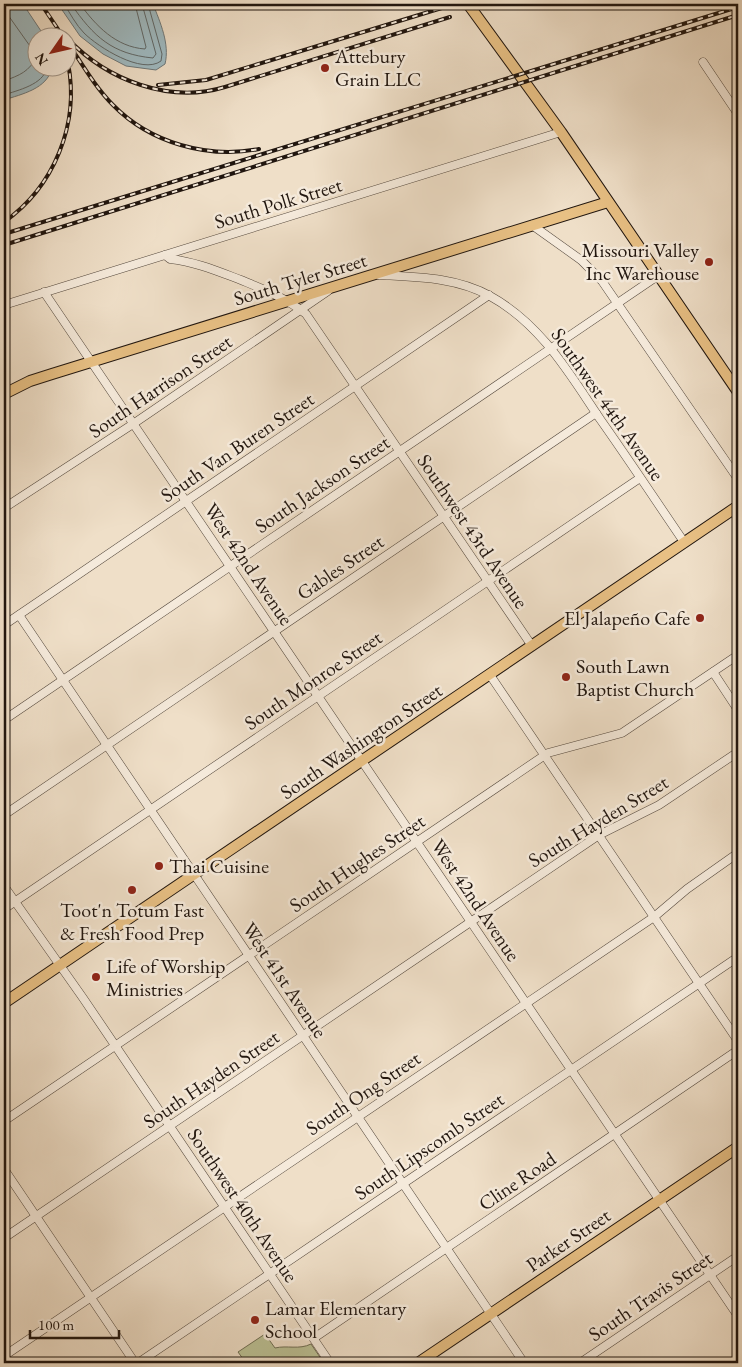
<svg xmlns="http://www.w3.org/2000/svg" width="742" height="1367" viewBox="0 0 742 1367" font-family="'EB Garamond',serif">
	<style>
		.green { fill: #bbc195; stroke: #6e6c52 }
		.water { fill: #9fbac1; stroke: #6d787a }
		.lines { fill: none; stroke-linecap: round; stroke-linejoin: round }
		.shore { stroke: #606868; stroke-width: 1 }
		.minor-casing { stroke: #54483d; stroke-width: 9 }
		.major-casing { stroke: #21160f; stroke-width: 12 }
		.minor { stroke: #f5eadb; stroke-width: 8 }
		.major { stroke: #e8c084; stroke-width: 10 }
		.rail-casing { stroke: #21160f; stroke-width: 4 }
		.rail { stroke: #f5eadb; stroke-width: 2; stroke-dasharray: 5.5; stroke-linecap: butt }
		.poi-dot { fill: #8f2418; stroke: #f5eadb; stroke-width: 2 }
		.labels { text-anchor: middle; stroke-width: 5; stroke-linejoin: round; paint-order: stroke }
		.poi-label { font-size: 20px; fill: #21160f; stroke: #f5eadb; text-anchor: start }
		.street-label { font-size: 20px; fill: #21160f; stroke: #f5eadb }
	</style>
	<rect width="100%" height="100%" fill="#efdfc8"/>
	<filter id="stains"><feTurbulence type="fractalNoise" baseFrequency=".004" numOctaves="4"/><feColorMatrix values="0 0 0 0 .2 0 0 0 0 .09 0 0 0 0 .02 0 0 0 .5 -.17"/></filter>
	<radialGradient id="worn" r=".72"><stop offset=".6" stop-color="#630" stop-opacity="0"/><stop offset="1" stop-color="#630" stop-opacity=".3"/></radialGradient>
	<path class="green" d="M265,1334L275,1348C287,1345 299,1350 311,1344L324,1363H246L238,1352Z"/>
	<g class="water">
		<path d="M4,4H23L45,37L38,38V68H52C47,89 22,94 4,100Z"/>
		<path d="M58,4H153C160,22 170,44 165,64L156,70L126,66L103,54L80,36Z"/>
	</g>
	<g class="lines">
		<g class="shore">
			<path d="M64,4C70,13 76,25 84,33C98,47 142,75 161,61L162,54L148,4"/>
			<path d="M71,4C94,37 112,54 153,58L156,54L142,4"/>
			<path d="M80,4C96,26 116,47 145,49L146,47L135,4"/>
			<path d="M4,81C20,75 29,72 37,56L8,15L5,4"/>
			<path d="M4,95C18,90 43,85 47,68"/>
		</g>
		<defs>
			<g id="minor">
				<path d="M703,62L738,114"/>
				<path d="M532,225L581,260L602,281L738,479"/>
				<path d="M165,255L170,259C196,262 217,271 241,280C265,290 286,298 306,314L532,646"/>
				<path d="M379,275C416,277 456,277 490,296C541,324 569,373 600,419C629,460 656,501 684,542"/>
				<path d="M44,292L738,1316"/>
				<path d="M4,305L561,132"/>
				<path d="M4,508L133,424L328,291"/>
				<path d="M19,615L524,1363"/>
				<path d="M4,625L489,295"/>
				<path d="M713,672L738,710"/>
				<path d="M490,675L738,1041"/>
				<path d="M4,720L659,275"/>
				<path d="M4,815L596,413"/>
				<path d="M4,886L83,998L330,1363"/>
				<path d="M4,909L640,478"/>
				<path d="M4,1121L548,753L622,733L738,655"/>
				<path d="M4,1169L135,1363"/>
				<path d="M4,1238L599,835L659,805L738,752"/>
				<path d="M314,1338L738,1050"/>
				<path d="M4,1356L654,917L687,889L738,853"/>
				<path d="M138,1363L738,957"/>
				<path d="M580,1363L738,1256"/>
			</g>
			<g id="major">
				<path d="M468,4L561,132L738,392"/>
				<path d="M4,394L30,381L52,374L608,202"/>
				<path d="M4,1003L738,506"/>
				<path d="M418,1363L738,1147"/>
			</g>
		</defs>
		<use href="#minor" class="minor-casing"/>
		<use href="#major" class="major-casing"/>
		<use href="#minor" class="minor"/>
		<use href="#major" class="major"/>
		<defs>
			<g id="rail">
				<path d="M41,4L64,38"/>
				<path d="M68,39C107,80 169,104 225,87L450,17"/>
				<path d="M72,49C85,69 97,89 113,105C150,143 208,159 259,149"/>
				<path d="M158,85L206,80L445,7"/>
				<path d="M4,222C54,187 80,124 68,63"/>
				<path d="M4,234L738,7"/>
				<path d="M4,245L738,15"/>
			</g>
		</defs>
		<use href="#rail" class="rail-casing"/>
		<use href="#rail" class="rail"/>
	</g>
	<g class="poi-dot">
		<circle cx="325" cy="68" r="5"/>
		<circle cx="709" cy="262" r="5"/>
		<circle cx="700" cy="618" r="5"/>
		<circle cx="566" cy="677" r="5"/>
		<circle cx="159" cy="866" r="5"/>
		<circle cx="132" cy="890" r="5"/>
		<circle cx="96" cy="977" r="5"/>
		<circle cx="255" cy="1320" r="5"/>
	</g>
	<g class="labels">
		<g class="poi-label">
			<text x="335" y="63">Attebury<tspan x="335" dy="23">Grain LLC</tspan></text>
			<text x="699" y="257" text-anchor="end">Missouri Valley<tspan x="699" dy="23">Inc Warehouse</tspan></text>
			<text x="690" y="625" text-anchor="end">El Jalapeño Cafe</text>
			<text x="576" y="673">South Lawn<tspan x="576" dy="23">Baptist Church</tspan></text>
			<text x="169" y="873">Thai Cuisine</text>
			<text x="132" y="917" text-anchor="middle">Toot'n Totum Fast<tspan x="132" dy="23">&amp; Fresh Food Prep</tspan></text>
			<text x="106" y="973">Life of Worship<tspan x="106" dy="23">Ministries</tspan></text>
			<text x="265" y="1315">Lamar Elementary<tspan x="265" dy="23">School</tspan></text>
		</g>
		<g class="street-label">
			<text transform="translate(278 203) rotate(-17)" y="7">South Polk Street</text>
			<text transform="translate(300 279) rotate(-17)" y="7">South Tyler Street</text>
			<text transform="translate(160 386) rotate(-34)" y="7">South Harrison Street</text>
			<text transform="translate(608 404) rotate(55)" y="7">Southwest 44th Avenue</text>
			<text transform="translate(237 447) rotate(-34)" y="7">South Van Buren Street</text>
			<text transform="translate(322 484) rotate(-34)" y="7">South Jackson Street</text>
			<text transform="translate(473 531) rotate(56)" y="7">Southwest 43rd Avenue</text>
			<text transform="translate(249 564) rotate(56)" y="7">West 42nd Avenue</text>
			<text transform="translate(340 567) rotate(-34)" y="7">Gables Street</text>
			<text transform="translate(313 680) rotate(-34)" y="7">South Monroe Street</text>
			<text transform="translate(361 741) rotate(-34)" y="7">South Washington Street</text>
			<text transform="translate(598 821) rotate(-31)" y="7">South Hayden Street</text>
			<text transform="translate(357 863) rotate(-34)" y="7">South Hughes Street</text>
			<text transform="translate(476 900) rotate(56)" y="7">West 42nd Avenue</text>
			<text transform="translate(285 980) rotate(56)" y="7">West 41st Avenue</text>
			<text transform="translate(211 1079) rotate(-34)" y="7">South Hayden Street</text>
			<text transform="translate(363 1093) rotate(-34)" y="7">South Ong Street</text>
			<text transform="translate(429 1146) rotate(-34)" y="7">South Lipscomb Street</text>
			<text transform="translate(517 1181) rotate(-34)" y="7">Cline Road</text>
			<text transform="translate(243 1205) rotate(56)" y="7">Southwest 40th Avenue</text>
			<text transform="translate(568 1240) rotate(-34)" y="7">Parker Street</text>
			<text transform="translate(650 1296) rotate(-34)" y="7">South Travis Street</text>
		</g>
	</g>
	<rect width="742" height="1367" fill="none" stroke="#efdfc8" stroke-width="20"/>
	<rect x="5" y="5" width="732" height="1357" fill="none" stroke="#21160f" stroke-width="2.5"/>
	<rect x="10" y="10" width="722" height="1347" fill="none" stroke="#21160f"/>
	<g transform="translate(52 52) rotate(236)"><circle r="24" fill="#f5eadb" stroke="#a09589"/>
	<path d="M0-4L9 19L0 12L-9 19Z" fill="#8f2418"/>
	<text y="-8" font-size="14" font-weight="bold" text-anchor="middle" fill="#21160f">N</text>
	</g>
	<path d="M30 1330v8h89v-8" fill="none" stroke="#21160f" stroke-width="2.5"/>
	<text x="38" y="1330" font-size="15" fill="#21160f" stroke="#f5eadb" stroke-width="4" paint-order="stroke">100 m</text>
	<rect width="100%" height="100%" filter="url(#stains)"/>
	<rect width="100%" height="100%" fill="url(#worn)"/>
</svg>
